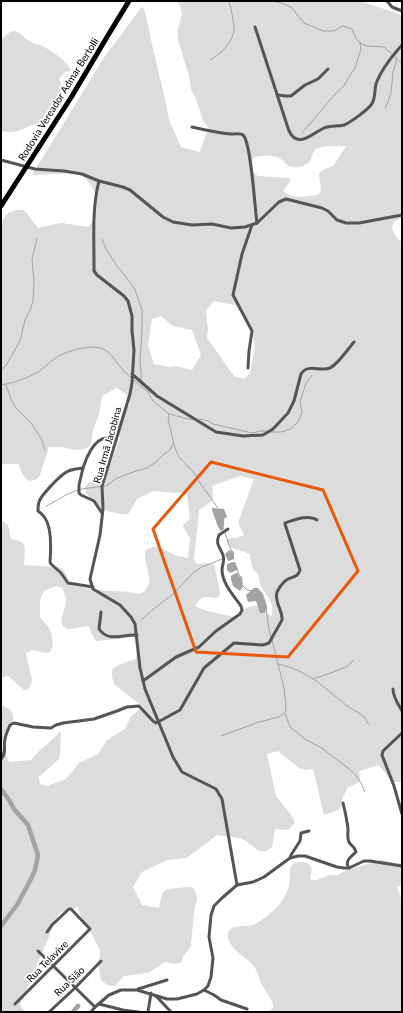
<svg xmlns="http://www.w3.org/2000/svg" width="403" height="1013" viewBox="0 0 403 1013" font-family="Lato,sans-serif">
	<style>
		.green { fill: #dcdcdc; fill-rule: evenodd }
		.water { fill: #a3a3a3 }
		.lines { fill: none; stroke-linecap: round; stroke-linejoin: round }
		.stream { stroke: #a3a3a3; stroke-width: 1 }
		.river { stroke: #a3a3a3; stroke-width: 4.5 }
		.minor { stroke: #555; stroke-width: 3 }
		.trunk { stroke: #000; stroke-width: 5 }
		.marked { fill: none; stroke: #e8590c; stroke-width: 3; stroke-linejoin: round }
		.labels { text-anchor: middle; stroke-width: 3.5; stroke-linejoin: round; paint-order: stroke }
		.street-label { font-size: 10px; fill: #000; stroke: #fff }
	</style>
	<rect width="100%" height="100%" fill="#fff"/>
	<g class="green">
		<path d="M177,1H360L396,13L402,16V218C386,222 392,235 402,242V782H392L379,765L359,771C361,783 360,783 348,787L343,797L340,809L336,811L324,815L313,769L306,770L299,768L278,751L267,754L276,796L292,816L295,822L293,825L288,830L275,829L272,847C258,859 253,843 242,839C236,837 223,836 217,835L187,858L167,860L142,872L133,887L142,905L159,908L162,894L163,892L167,889L187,887H192L195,890L197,899L194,911L191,946L183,957L182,962L176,964L165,962L148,973L124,976L117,984L114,986L107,985L101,980L99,969L100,950L88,927L80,915L78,907L59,913L20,1005L25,1012H1V747L5,753L9,762L31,760L41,749L45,746L61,731L60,755L59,759L39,777L40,784L47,786L66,779L79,763L98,754L107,740L125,729L131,716L143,707L114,684C113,680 111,675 112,671C114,665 130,661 136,659L138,642L133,637L97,641C92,638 91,631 89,626C82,626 76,629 70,629C54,627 65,611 66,603C67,598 64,592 62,588L56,586L44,591L40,600V617C43,621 48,625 50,630C53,636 54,647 50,652L46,653L32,650L26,653L32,680C31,685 30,690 24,690L8,676L1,678V521C12,524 8,531 11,539L20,541L24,544L25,549L24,565L58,567C67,569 66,578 70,585L95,590L130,592L139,594L145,591L150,582L145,557V551C153,543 164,549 172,554C176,556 183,557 188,558L190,539L183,526L184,524L190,519L187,494L153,491L137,499L130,512L127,514H120L107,511L102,508L89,497L86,493L85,487L87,484L94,480L102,478L111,463L115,450L120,438L115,423L116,416L130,404L127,395L117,388L102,396L99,414L93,430L91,444L88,447L85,449L75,450L61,447H49L40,475C36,482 27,483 23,475C21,472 20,468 19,464H1V223C3,220 5,216 7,214C12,210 21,208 26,212L38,228L55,224L62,223L88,227L94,219L95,193L91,185L80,173L32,175L103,59L141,8L143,7L145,12L154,53L165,99L169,120L181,147L200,152L206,134L210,130L203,121L196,99L191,89L189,76L178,40V29L182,14L181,8ZM346,146L334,165L321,171L319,175L321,190L320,193L317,195C308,196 290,200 284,191C285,186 289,184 291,180L289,178L258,176C252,173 251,166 252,160L255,157C262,156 271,155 277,157C287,161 285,169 299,167C307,165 310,163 312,156C313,154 313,152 315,150C319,145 339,146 346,146ZM214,301L239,306L252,331L255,347L250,373L244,379L234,376L207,338L208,329L206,310ZM161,316L173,326L192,330L201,355L192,370L176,366L170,367L154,364L148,345L152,319ZM240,476L254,479L239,520V525L244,535L236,538H231L227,539L226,542C230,550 242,550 250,554C251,561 251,570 258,574L261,587L270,600L272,606V616L262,612L258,606C248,605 243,609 239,618L207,611L195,606C202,594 206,597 217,598C218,597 219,596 220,595C221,592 215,571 215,566C210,561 202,564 197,564L194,560L199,510L212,501L213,498L212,486Z"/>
		<path d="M13,31C21,32 23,38 29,41C33,44 38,44 42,46C51,50 67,61 71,71L65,72L59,79L63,89L52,103V110L41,123V122C25,126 19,135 1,131V39L10,32Z"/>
		<path d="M1,705C24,713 9,729 1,742Z"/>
		<path d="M381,860L402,864V885L397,887L402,901V1012H268L273,1008C273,1004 273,1004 272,1002C269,995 264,989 261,983C258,976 257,969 252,964C245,956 225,946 228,933C230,924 246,927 253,925C261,921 269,915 275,909C283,901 289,891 290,879C290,875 289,871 291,867C294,860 307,860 311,867C313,871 310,875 310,879L313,880H317L329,875H338L347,870Z"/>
	</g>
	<g class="water">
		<path d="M212,508L224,509L227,517L224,519C225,523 223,525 224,529L221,531L218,527L212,510Z"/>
		<path d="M232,550L234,553V559L232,560L228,561L225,554L228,551Z"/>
		<path d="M235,562L238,569L235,571L230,573L227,570V565L229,563Z"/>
		<path d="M236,573H238L239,577L242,576L243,586L240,591L233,586L231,579V576Z"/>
		<path d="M254,588H258L263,594L267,606L265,613H260L256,601L248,602L246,595Z"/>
	</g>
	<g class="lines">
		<g class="stream">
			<path d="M274,1L281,3L291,7L304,23L323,31H334L342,26L352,29L356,38L360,43L367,46L384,47L392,54"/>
			<path d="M395,56L402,64"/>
			<path d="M210,60C222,53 235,41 234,26C233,18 231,9 229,1"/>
			<path d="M385,108L388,102L391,92L393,71L396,63V58"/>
			<path d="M302,133L336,93L344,86L349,77L355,68L361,49L360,43"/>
			<path d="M102,239L106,249L117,266L130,282L135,290L142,310V330L140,361L141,371V381"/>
			<path d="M1,370L5,367L20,341L25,320L30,311L33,301L34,281L32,259L37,239"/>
			<path d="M134,380L148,392L153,401L169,414L188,419H193"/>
			<path d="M1,385C13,383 26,379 36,373C45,368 52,359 61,355C70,350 94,344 103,349C113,354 115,361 122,369C124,372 128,375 131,377"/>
			<path d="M6,385L11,399L16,408L31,423L42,440L45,451"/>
			<path d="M169,414L168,419L174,444L175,448L179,457L194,473L200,483L218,508"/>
			<path d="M199,419L209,421L213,424L252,433L261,431H267"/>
			<path d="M270,432H281L291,429L298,422L302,412L300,402L306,383L312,375"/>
			<path d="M81,489L106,486L117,478L136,471L147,468L156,462L163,455L170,450L173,444"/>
			<path d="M46,506C57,501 67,493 78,490"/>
			<path d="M225,533L231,550"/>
			<path d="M237,569L240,577"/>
			<path d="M243,586L247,590L252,591"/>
			<path d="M266,607L269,630L271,637"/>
			<path d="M141,620L156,607L172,595L194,572L202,567L222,559"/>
			<path d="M272,640L284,688L286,708L285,713L290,727L305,739L323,749L348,768L355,774L361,783L365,792"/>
			<path d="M278,664C309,671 322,686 346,705C351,709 359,712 364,717C366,719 367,723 369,725"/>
			<path d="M313,679L328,674L346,667L354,660"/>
			<path d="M221,736L259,722L279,717L284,713"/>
		</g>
		<g class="river">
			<path d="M1,789L9,800L14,809L28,825L38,855L35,870L31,879L17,905L1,926"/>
			<path d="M73,1012L78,1006"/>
		</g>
		<g class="minor">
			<path d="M387,1L392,7L402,11"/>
			<path d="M255,27L289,131C298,149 312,134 322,129C329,125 337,127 344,125C350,123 367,110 371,105C376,99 374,91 376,84C380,72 393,55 402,45"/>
			<path d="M278,95L286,96H291L305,85L318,79L328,69"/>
			<path d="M192,127C205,130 218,133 231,134C235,134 241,133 243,135C251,141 255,210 257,223"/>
			<path d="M1,160L35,169L64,171L82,174L99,181L123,187L130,190L163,217L173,222L192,225L212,224L231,228L245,227L257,223L279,202L286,199L322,208L328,211L337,220L346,223H359L402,215"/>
			<path d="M99,181C92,208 94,236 94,264V271L97,275L124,296L128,301L132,316V331L134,350L132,383L130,394L102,486L103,509L100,535L90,579L93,589L120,605L131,617L135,624L140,668L145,689L173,757L182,772L216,789L222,799L237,885"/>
			<path d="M248,368L249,351L252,331L233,295L242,254L252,225"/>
			<path d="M132,374L157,396L216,432L243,436L263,435L273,429L288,413L294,401L301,374C308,363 320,372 330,368C338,364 348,349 354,342"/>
			<path d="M83,468C86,458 94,439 106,438C110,438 113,439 116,440"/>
			<path d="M93,587L68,583L61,573L51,564L50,562C51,549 52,528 45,518C43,515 41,513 38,511C38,508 38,505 39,502C41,495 59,477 65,473C70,469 77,469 83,468L79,485V493L81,495L94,501L102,513"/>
			<path d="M101,612L99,629C109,643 122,634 137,635"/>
			<path d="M143,681L176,657L199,647L216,631L240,614L242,610L241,606C234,596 222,583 222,570C222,565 225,560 223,555C220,547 215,544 219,535L228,529"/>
			<path d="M393,689C393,697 398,704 402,711"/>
			<path d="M402,733L383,751L382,755L394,786L402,814"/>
			<path d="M1,759C7,753 3,746 5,739C6,734 8,730 10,725L14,723L33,727L51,728L56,725L63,723L94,719L117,711L127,707L139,706L153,721L156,723L158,722L180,710L204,668L234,643L263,645L269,643L282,620C283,611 274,602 277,592C278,590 282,584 284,582C289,576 298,579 300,570L285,524V523C294,520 308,514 317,520"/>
			<path d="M343,803C345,811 347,820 348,829C348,833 347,838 349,842C351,846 355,846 356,852C351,857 344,861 349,868"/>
			<path d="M290,858L291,855L300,841L301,833L309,831"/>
			<path d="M38,951L95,1007"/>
			<path d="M138,989L167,980"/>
			<path d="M204,990L214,995L221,1000L247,1009"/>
			<path d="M156,996L171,1012"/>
			<path d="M15,1004L90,929L71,909H69L52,925L47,932"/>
			<path d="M99,1004L123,1010L138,1012"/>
			<path d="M49,1012L75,988L101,961"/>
			<path d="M91,1012L95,1007L109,995L121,990H137L167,999H177L197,994L204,990L208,986L211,977L213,958L209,937L211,915L214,906L222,898L237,885L253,882L264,877L290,858L298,856H305L337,867L344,868H349L364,861H370L402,866"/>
			<path d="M148,1012L151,993"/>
		</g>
		<path class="trunk" d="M1,206L72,96L107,37L129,1"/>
	</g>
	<path class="marked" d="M211,462L323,490L358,571L288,657L196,652L153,529Z"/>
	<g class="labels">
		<g class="street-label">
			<text transform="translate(58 99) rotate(-58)" y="4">Rodovia Vereador Admar Bertolli</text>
			<text transform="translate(107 445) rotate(-74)" y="4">Rua Irmã Jacobina</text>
			<text transform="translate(47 961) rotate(-45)" y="4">Rua Telavive</text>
			<text transform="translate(69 981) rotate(-44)" y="4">Rua Sião</text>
		</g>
	</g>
	<rect width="403" height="1013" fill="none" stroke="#000000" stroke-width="4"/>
</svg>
